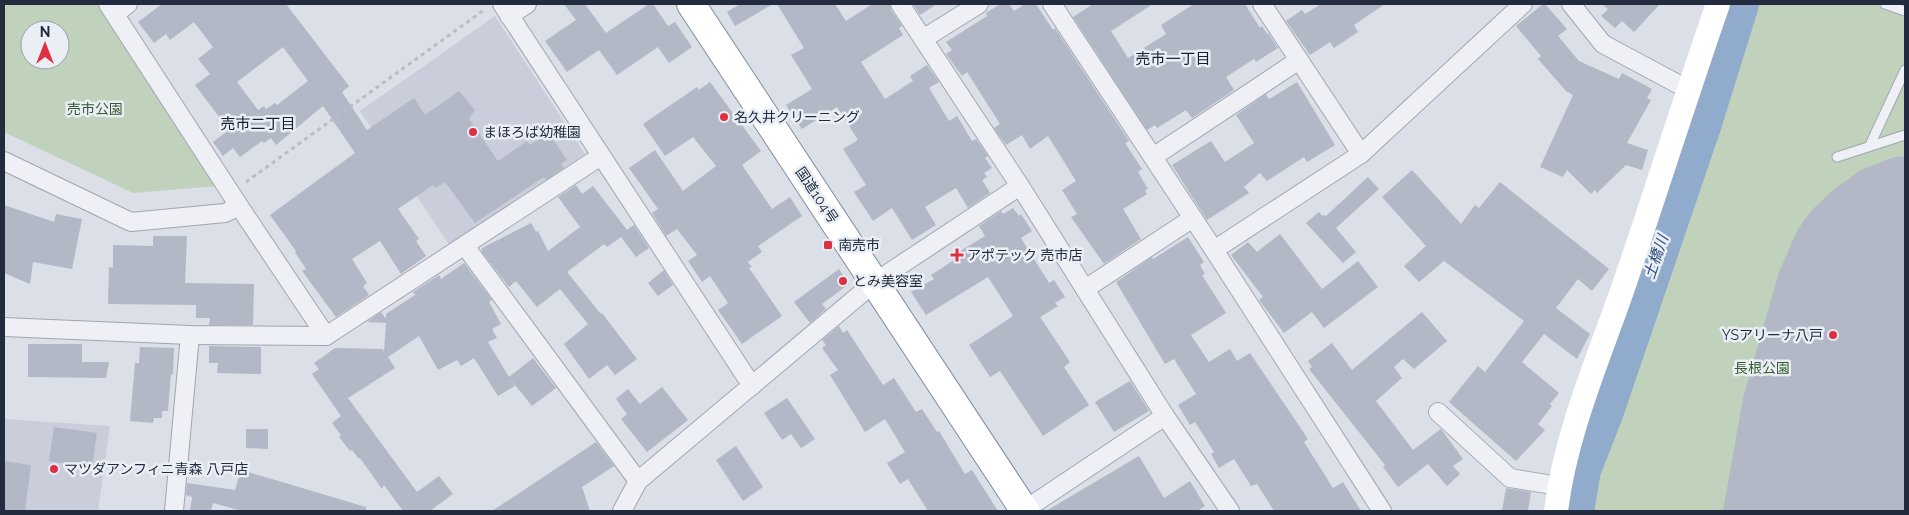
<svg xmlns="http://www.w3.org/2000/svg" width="1909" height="515" font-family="Raleway,'Noto Sans JP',sans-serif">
  <rect width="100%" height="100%" fill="#dbdfe7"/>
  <g fill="#c9ceda">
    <polygon points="495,16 585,154 450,246 360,111"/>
    <polygon points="4,419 110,426 98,511 4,511"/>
  </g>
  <g fill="#c0d2bb" fill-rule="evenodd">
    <path d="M4,4H97L217,186L133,193L4,132ZM30,30H60V60H30Z"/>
    <polygon points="1732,4 1905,4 1905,511 1569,511 1575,469 1656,235"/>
  </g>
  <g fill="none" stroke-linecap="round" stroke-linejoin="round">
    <polyline stroke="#91abcc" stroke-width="38" points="1575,511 1582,470 1605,411 1702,126 1740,4"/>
  </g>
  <g fill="#b2b8c5" fill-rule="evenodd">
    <path d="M162,4H286L349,86L342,92L367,130L414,98L425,115L459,91L475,110L469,119L498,161L527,141L530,145L549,133L567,160L561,164L564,168L546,180L544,177L475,223L445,182L435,188L433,185L398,209L419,239L416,241L426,256L401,274L380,241L352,259L367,283L363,286L369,295L336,317L302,271L306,269L295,252L296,251L270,215L355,153L323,106L276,145L271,138L264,143L262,141L240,157L233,148L223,156L213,142L229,130L195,85L210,74L198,59L213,47L194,22L170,40L166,34L154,43L138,22ZM283,47L308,81L277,105L275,103L266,109L264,106L258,110L237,82Z"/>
    <polygon points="564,4 585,4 606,33 649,4 653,4 668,26 675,22 692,47 669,63 658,47 617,75 599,50 567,72 545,41 576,20"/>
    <polygon points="740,4 773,4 735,26 727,12"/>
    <polygon points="777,4 835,4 846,21 872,4 890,4 891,10 902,26 899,28 903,35 861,62 885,99 913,81 910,76 927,65 939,82 929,88 949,121 957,116 972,141 976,139 988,156 985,158 992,168 984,173 987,177 982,180 990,193 968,208 956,188 925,207 936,225 912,240 892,208 873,221 854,192 866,185 843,149 858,140 837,107 802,129 786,105 812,89 791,55 804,48"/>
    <polygon points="913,4 937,4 920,15"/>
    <polygon points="1000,4 1009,4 1014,11 1025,4 1036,4 1053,30 1055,28 1129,141 1125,143 1142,169 1138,172 1148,189 1145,190 1147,194 1123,209 1141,239 1104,264 1071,217 1077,214 1062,190 1076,181 1048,136 1030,149 1022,135 1006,145 994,128 1000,124 967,72 962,76 946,54 952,50 946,42 987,16 986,13"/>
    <polygon points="1093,4 1153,4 1111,31 1128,58 1166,34 1161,25 1194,4 1245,4 1260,28 1262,26 1267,34 1268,33 1278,48 1256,62 1254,59 1226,77 1234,90 1192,118 1186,110 1157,128 1155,125 1147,130 1073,17"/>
    <polygon points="1321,4 1385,4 1354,25 1358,32 1334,48 1330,42 1310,55 1286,21 1302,10 1305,14"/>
    <polygon points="1543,4 1545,4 1567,29 1558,36 1579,61 1619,79 1622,73 1652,89 1647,98 1651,100 1627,143 1648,150 1642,170 1626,165 1597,193 1595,190 1591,194 1567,170 1563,177 1540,167 1573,95 1566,91 1538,59 1541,56 1516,26"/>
    <polygon points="1602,4 1660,4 1634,32 1622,21 1615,28 1601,16 1608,9"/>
    <polygon points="710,82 761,151 742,165 772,209 790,197 802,216 758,246 762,252 748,262 752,267 749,268 782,316 742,344 718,310 728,303 710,276 702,282 688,261 697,255 677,229 666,236 652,213 658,209 629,168 655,150 683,191 716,166 693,137 665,156 643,124 697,87 699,90"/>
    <polygon points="1297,82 1335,145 1307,162 1304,157 1267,181 1260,173 1244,187 1249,193 1207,220 1172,165 1211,141 1225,162 1254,143 1236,115 1266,94 1269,99"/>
    <polygon points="1905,156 1905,511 1723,511 1743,398 1779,272 1798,229 1811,211 1834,189 1861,170 1895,157"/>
    <polygon points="1412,170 1461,224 1475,205 1479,208 1500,182 1609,269 1592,291 1578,279 1556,308 1590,334 1577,359 1544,334 1522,362 1559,393 1550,404 1552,406 1538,424 1545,430 1516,461 1449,402 1478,366 1485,372 1524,321 1444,261 1419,282 1404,266 1426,246 1382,197"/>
    <polygon points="1368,177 1379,189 1336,228 1356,252 1343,263 1306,223 1319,212 1322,216 1324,215 1326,216"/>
    <polygon points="576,185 582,194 593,186 627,230 634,225 649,248 636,257 621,237 607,247 604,244 567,272 601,314 602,313 637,359 615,375 607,365 589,379 564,344 588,324 560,289 537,307 516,281 509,287 482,252 482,248 531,223 536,232 538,231 548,251 580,227 558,197"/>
    <polygon points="4,205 54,222 56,214 82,219 72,269 33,262 30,284 4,273"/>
    <polygon points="1013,208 1019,216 1021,214 1032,231 1021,238 1049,283 1054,280 1065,297 1055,303 1058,306 1040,317 1070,362 1064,367 1089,405 1043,436 1000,371 990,377 969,345 1013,316 988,277 926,315 911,292 934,279 931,275 954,260 952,256 985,236 979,226 1001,211 1003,214"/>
    <polygon points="1280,234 1322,289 1358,261 1378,287 1324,328 1312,312 1284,333 1259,300 1263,297 1231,255 1248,242 1257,252"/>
    <polygon points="153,236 187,236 185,283 254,284 253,325 209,325 210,318 196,318 196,305 108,304 109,267 113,268 113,245 153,246"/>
    <polygon points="1188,237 1204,262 1200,265 1205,274 1202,275 1226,313 1191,335 1209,362 1230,349 1237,361 1250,353 1308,439 1304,442 1333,488 1343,482 1361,511 1274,511 1257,484 1251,486 1234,459 1219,468 1211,454 1214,452 1195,422 1190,425 1178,405 1196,394 1174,359 1165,364 1116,282 1152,257 1153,259"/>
    <polygon points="464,263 492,300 489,302 501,324 492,329 497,338 488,342 509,377 533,358 556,388 532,406 510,379 515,386 498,396 474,358 461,366 457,360 438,370 419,336 388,357 395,368 348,398 417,492 439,476 453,494 430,511 403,511 384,485 382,489 360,458 359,459 352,450 350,451 339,437 341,435 332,423 341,416 312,374 319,369 314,363 335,348 383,349 384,352 386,323 367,322 381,312 386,319 386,314 415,295 413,292 439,275 441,279"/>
    <polygon points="839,269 849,284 822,304 826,309 810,323 794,302"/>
    <polygon points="664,270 673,285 658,296 648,283"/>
    <polygon points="1422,312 1447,341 1414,369 1403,359 1394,367 1402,378 1376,401 1413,450 1441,429 1463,459 1453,466 1460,474 1447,486 1428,464 1398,487 1383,467 1385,465 1309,369 1312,367 1308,361 1332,343 1352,370"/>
    <polygon points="839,326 843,333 847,330 883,385 894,378 916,412 922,409 937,432 939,431 965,474 972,470 998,511 928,511 908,479 900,484 887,463 905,452 885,419 865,432 830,375 838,370 822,348 826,345 822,340"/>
    <polygon points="28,344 82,344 82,362 109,362 106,378 28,377"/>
    <polygon points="209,346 261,347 261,374 217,373 218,363 209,363"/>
    <polygon points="140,347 174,348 173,375 171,374 168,411 162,411 162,418 154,418 153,423 130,421 135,363 139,363"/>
    <polygon points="1130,381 1149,411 1114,432 1095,402"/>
    <polygon points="662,387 688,420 647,452 621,419 627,414 616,399 628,389 640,404"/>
    <polygon points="787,398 815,439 801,448 791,434 782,440 764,413"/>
    <polygon points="54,427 97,433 92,468 49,461"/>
    <polygon points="246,429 268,429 268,449 246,448"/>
    <polygon points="596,442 614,466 582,487 590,511 492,511"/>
    <polygon points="736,446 763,487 743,501 716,460"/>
    <polygon points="1139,456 1164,498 1190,481 1205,506 1197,511 1046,511"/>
    <polygon points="4,461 31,465 25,511 4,511"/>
    <polygon points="241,470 366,507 366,511 242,511 213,503 211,511 190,511 192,497 186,495 187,483 235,490"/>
    <polygon points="1506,488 1531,492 1528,511 1502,511"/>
  </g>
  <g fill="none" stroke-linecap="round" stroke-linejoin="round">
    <g stroke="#a0a6b1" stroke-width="11">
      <g id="lane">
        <polyline points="1885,4 1905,11"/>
        <polyline points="1870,145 1905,70"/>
        <polyline points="1837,157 1905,135"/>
      </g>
    </g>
    <g stroke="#a0a6b1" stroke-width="20">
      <g id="street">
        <polyline points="108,4 239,206 326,336"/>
        <polyline points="502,4 752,386"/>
        <polyline points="900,4 1020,186 1165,416 1230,511"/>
        <polyline points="1052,4 1214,250 1382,511"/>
        <polyline points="1262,4 1361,154"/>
        <polyline points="1571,4 1603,44 1689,90"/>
        <polyline points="116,13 128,4"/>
        <polyline points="509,16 527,4"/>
        <polyline points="923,39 979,4"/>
        <polyline points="1153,157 1299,60"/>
        <polyline points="4,161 131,222 225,213 239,206"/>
        <polyline points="465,246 638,481 875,282 1020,186"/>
        <polyline points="1214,250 1361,154 1523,4"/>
        <polyline points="1085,289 1193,218"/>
        <polyline points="4,327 190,335 326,336 601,156"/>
        <polyline points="1438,412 1510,478 1559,486"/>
        <polyline points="174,511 190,335"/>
        <polyline points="622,511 638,481"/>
        <polyline points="1023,511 1165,416"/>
      </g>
    </g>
    <g stroke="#818c9f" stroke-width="30">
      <polyline id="highway" points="691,4 1025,511"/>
    </g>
    <polyline stroke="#b9bdc6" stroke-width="3" stroke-dasharray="4 4" stroke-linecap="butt" points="246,182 484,10"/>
    <use href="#lane" stroke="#eef0f5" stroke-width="9"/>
    <use href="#street" stroke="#eef0f5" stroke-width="18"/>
    <path stroke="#fff" stroke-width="24" d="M1556,511C1565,436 1597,362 1622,291C1655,195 1685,99 1718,4"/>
    <use href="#highway" stroke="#fff" stroke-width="28"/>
  </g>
  <g fill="#dd3043" stroke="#eaeef5" stroke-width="2">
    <circle cx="724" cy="117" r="5"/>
    <circle cx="473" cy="132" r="5"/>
    <rect x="823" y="240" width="10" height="10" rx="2.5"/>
    <path d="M954.5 247.5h5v5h5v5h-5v5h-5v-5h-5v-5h5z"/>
    <circle cx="843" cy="281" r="5"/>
    <circle cx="1833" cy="335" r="5"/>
    <circle cx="54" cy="469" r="5"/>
  </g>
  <g text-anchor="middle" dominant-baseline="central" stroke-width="5" stroke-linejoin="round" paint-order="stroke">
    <g font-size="14" fill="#365c2f" stroke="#eaeef5">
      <text x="95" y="109">売市公園</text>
      <text x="1762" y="368">長根公園</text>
    </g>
    <g font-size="14" fill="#232c3f" stroke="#eaeef5" text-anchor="start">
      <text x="734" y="117">名久井クリーニング</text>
      <text x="483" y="132">まほろば幼稚園</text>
      <text x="838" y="245">南売市</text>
      <text x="967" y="255">アポテック 売市店</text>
      <text x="853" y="281">とみ美容室</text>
      <text x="1823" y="335" text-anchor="end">YSアリーナ八戸</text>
      <text x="64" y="469">マツダアンフィニ青森 八戸店</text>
    </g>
    <g font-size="14" fill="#232c3f" stroke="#eaeef5">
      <text transform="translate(817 195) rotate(56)">国道104号</text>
    </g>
    <g font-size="15" fill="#161e2f" stroke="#eaeef5">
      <text x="1173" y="59">売市一丁目</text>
      <text x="258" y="124">売市二丁目</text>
    </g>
    <g font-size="15" font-style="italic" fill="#294977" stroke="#eaeef5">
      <text transform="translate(1656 257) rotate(-71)">土橋川</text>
    </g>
  </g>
  <rect width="1909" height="515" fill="none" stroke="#232c3f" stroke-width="10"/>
  <g transform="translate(45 45)"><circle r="24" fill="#eaeef5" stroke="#9aa0ac"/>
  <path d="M0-4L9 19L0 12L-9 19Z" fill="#dd3043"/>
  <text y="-8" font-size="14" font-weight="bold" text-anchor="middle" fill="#232c3f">N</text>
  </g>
</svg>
